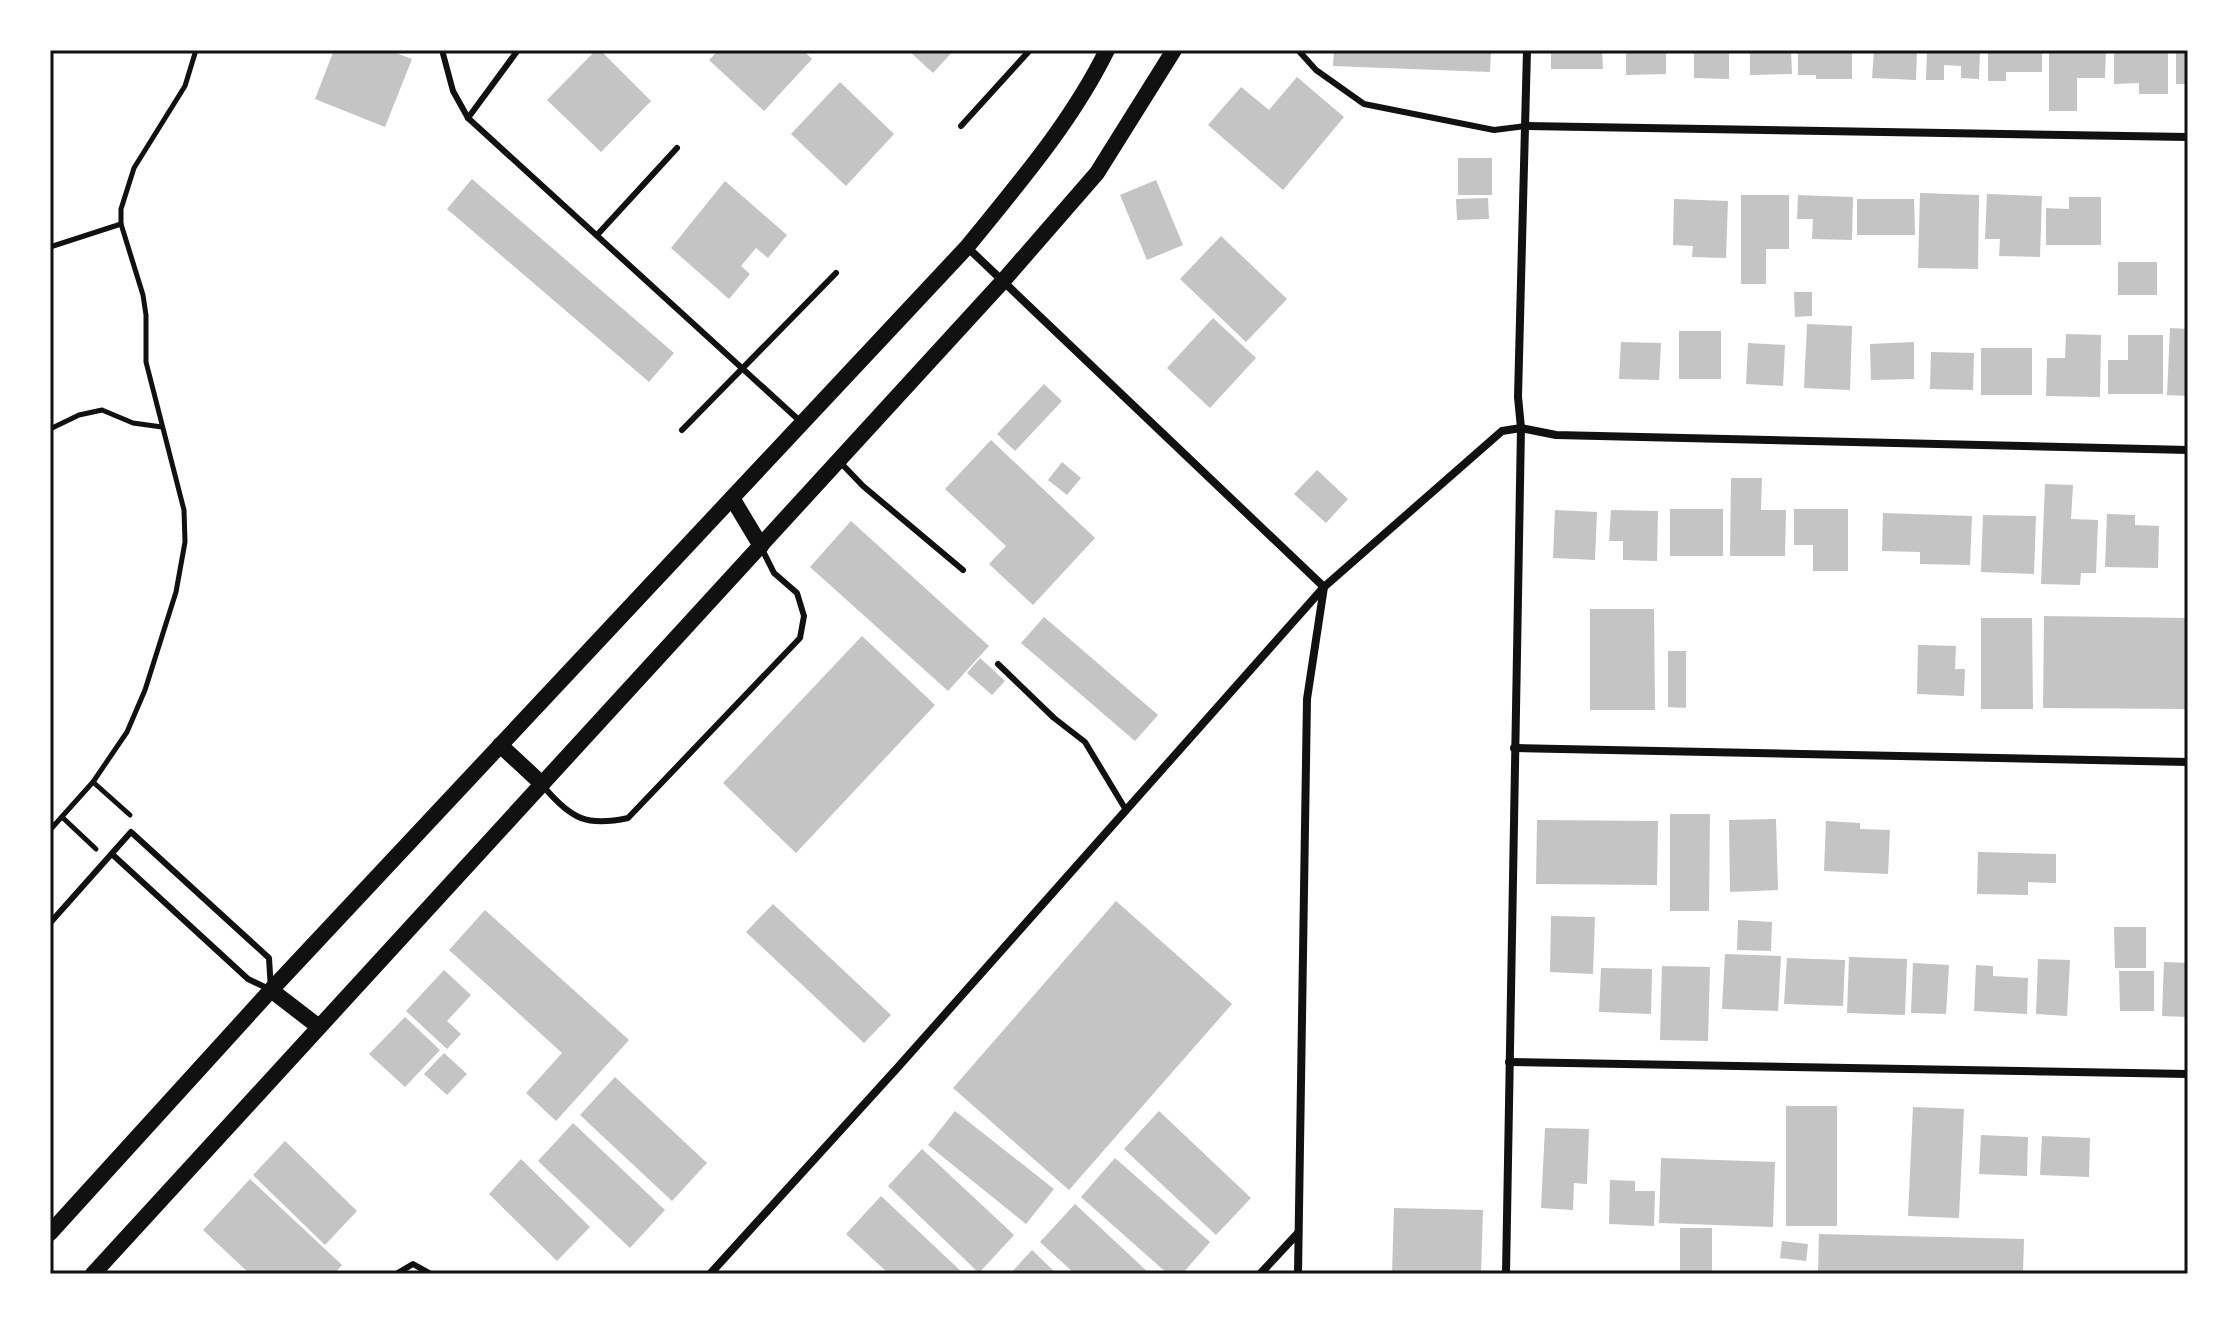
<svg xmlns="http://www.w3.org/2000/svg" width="2238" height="1324" font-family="Mulish,sans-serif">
  <rect width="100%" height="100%" fill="#fff"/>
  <g fill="#c4c4c4">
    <polygon points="334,50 388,50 412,59 385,127 315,99"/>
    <polygon points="596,50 600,50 651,101 601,152 547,100"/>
    <polygon points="719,50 803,50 812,59 764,111 709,60"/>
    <polygon points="908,50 954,50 933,73"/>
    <polygon points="1334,50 1491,50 1490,72 1333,66"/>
    <polygon points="1551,50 1602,50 1603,69 1551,69"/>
    <polygon points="1626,50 1666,50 1666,74 1626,75"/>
    <polygon points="1694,50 1729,50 1729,79 1694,78"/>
    <polygon points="1750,50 1791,50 1792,74 1750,75"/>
    <polygon points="1798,50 1852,50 1852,79 1816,79 1816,75 1798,75"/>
    <polygon points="1874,50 1917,50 1916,80 1872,78"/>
    <polygon points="1927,50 1980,50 1979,79 1961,78 1961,66 1944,65 1944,80 1926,80"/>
    <polygon points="1988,50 2042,50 2042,72 2006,72 2006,81 1988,81"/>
    <polygon points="2049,50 2106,50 2105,78 2077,78 2077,111 2049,111"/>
    <polygon points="2114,50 2168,50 2168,94 2139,94 2139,83 2114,84"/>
    <rect x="2176" y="50" width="12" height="34"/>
    <polygon points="1297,77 1344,117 1283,190 1208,125 1241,87 1269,110"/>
    <polygon points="840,82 894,134 846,186 791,134"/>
    <rect x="1458" y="158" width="34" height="37"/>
    <polygon points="472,179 674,353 649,382 447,209"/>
    <polygon points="1156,180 1183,245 1147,260 1120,195"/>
    <polygon points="725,181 787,235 768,258 756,248 741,266 750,274 729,299 671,248"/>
    <polygon points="1920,193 1979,195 1978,269 1918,268"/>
    <polygon points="1987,194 2042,196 2040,257 1999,256 2000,239 1985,239"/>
    <polygon points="1741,195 1789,195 1789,249 1766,249 1766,284 1741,284"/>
    <polygon points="1798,195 1853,197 1852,240 1812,239 1813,219 1797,219"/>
    <polygon points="2069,197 2101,197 2101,245 2046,245 2046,208 2069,209"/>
    <polygon points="1488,198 1489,219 1457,220 1456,199"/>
    <polygon points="1674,199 1728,201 1726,258 1692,257 1693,246 1673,245"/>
    <polygon points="1857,199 1914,199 1915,235 1857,235"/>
    <polygon points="1221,236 1287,299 1246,342 1180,279"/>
    <rect x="2118" y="262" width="39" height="33"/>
    <polygon points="1794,292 1812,292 1812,316 1795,317"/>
    <polygon points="1213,318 1256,358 1210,408 1167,368"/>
    <polygon points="1807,324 1852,326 1850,390 1804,388"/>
    <polygon points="2170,328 2188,329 2188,396 2167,395"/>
    <rect x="1679" y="331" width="42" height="48"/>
    <polygon points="2066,334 2101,335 2100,397 2046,396 2047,358 2065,358"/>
    <polygon points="2128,335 2163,335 2163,394 2108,394 2108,360 2128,360"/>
    <polygon points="1621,342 1661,343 1659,380 1619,379"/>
    <polygon points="1914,342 1914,379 1871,380 1870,344"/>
    <polygon points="1748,343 1785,345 1783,386 1746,384"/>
    <rect x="1981" y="348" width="51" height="47"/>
    <polygon points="1931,352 1974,353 1973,390 1930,389"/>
    <polygon points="1044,384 1062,401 1015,451 997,434"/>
    <polygon points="991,440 1095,538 1033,605 989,564 1006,546 945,489"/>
    <polygon points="1062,462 1081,478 1067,495 1048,480"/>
    <polygon points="1317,470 1348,499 1326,523 1294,494"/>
    <polygon points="1731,478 1762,478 1761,510 1786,510 1785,556 1730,556"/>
    <polygon points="2045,484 2073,485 2071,519 2098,520 2096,573 2081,573 2080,585 2041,584"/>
    <rect x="1670" y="509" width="53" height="47"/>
    <polygon points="1794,509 1848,509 1848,571 1813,571 1813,545 1794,545"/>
    <polygon points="1555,510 1597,512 1595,560 1553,558"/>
    <polygon points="1611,510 1658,511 1657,561 1623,560 1623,541 1609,541"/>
    <polygon points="1883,513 1972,516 1970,565 1920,564 1920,552 1882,551"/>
    <polygon points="2107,514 2135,515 2135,525 2159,526 2158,568 2105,567"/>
    <polygon points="1983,515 2036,516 2034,574 1981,572"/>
    <polygon points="851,521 989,646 948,691 810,567"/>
    <polygon points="1590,609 1654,609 1655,710 1590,710"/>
    <polygon points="2044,616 2188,618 2188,709 2043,708"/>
    <polygon points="1044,617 1158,715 1135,741 1021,643"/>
    <polygon points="1981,618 2032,618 2033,709 1981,709"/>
    <polygon points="862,636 935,705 796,853 723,783"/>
    <polygon points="1918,645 1956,646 1955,669 1965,669 1964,696 1917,694"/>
    <polygon points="1668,651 1686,651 1686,708 1668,707"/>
    <polygon points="980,658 1005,681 992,695 967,673"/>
    <polygon points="1670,814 1710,814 1709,911 1670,911"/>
    <polygon points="1776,819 1778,890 1730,892 1729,820"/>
    <polygon points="1537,820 1658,821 1657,885 1536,884"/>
    <polygon points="1826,821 1860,823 1860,829 1890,830 1888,874 1824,871"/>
    <polygon points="1978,852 2056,854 2056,883 2028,882 2028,895 1977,894"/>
    <polygon points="1116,901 1232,1004 1069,1190 953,1088"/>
    <polygon points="773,904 891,1015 864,1043 746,932"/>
    <polygon points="485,910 629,1040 556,1121 526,1093 562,1053 449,950"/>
    <polygon points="1551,916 1595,917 1593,974 1550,972"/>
    <polygon points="1738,920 1772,922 1771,951 1737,950"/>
    <polygon points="2114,927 2146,927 2146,968 2115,968"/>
    <polygon points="1725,954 1781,956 1778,1011 1722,1009"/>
    <polygon points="1849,957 1907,959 1905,1015 1847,1013"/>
    <polygon points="1787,958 1845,960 1843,1006 1784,1004"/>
    <polygon points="2038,959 2070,960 2067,1016 2036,1014"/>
    <polygon points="2164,962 2188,963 2188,1017 2162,1016"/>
    <polygon points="1913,963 1949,965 1946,1014 1911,1013"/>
    <polygon points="1976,965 1993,966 1993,976 2028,978 2027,1014 1974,1011"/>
    <polygon points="1662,966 1710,967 1708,1041 1660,1040"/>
    <polygon points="1601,968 1652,969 1651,1014 1599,1012"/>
    <polygon points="444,970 471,995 447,1021 461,1034 447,1049 406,1011"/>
    <polygon points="2119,971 2154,971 2154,1011 2120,1011"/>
    <polygon points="405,1017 440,1050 405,1087 369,1054"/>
    <polygon points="444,1053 467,1074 447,1095 424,1074"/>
    <polygon points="615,1077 707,1163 672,1201 580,1115"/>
    <rect x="1786" y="1106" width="51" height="120"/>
    <polygon points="1913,1107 1964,1109 1959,1218 1908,1216"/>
    <polygon points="955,1111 1054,1189 1026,1224 928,1145"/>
    <polygon points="1159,1111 1251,1198 1216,1235 1124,1149"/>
    <polygon points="573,1123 665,1210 630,1248 538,1161"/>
    <polygon points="1545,1128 1589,1129 1587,1184 1574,1183 1573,1210 1541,1208"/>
    <polygon points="1981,1135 2028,1137 2027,1176 1979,1174"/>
    <polygon points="2042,1136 2090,1138 2089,1177 2040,1175"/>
    <polygon points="285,1141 357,1211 325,1245 253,1175"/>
    <polygon points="922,1149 1014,1235 979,1273 888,1186"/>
    <polygon points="1115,1158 1210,1242 1182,1274 1168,1274 1081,1197"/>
    <polygon points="1661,1158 1775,1162 1773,1227 1659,1223"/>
    <polygon points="521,1159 590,1227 557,1261 489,1194"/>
    <polygon points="250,1179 342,1265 334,1274 250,1274 203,1230"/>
    <polygon points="1610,1180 1635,1181 1635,1191 1655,1191 1654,1226 1609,1224"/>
    <polygon points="881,1196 964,1274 889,1274 846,1234"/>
    <polygon points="1075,1204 1150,1274 1075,1274 1040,1242"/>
    <polygon points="1394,1208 1483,1210 1481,1274 1392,1274"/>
    <rect x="1680" y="1228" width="32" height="46"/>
    <polygon points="1819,1234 2024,1239 2023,1274 1818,1274"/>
    <polygon points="1782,1241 1808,1244 1806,1261 1780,1258"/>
    <polygon points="1032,1250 1057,1274 1010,1274"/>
  </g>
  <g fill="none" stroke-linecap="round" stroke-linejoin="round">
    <g stroke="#111" stroke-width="5">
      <polyline points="50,247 121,224"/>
      <polyline points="50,429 79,415 102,410 133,423 162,427"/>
      <polyline points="93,782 130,815"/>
      <polyline points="62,817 96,849"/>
      <polyline points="50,830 93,782 127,732 145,690 176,592 185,542 184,510 146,362 146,315 143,295 121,224 121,209 134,168 185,86 196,50"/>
    </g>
    <g stroke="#111" stroke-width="6">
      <polyline points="442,50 453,91 468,118 801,422"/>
      <polyline points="1298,50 1316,70 1364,104 1494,130 1526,126"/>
      <polyline points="468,118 518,50"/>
      <polyline points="961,126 1030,50"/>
      <polyline points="598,234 677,148"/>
      <polyline points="682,430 836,273"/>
      <polyline points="839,461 863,486 963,570"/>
      <polyline points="998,664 1054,718 1085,742 1126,810"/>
      <path d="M544,787C571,819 587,827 628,818L800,638L804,616L797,593L774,573L761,547"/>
      <polyline points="50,923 131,832 269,958 271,990 248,979 113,855"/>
      <polyline points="396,1274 413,1264 431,1274"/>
    </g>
    <g stroke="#111" stroke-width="8">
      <polyline points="1526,126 2188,137"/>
      <polyline points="967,247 1324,587 1307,699 1298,1274"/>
      <polyline points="1514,748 2188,762"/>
      <polyline points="1509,1062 2188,1074"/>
      <polyline points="710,1274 899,1066 1324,587 1502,431 1521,428 1556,435 2188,450"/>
      <polyline points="1260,1274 1298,1233"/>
      <polyline points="1506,1274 1521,428 1518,397 1527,50"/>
    </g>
    <g stroke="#111" stroke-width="16">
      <polyline points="732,498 761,546"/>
      <polyline points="500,745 542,784"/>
      <polyline points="271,990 319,1027"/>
      <path d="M50,1233L271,990L967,247C1018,184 1071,123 1107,50"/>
      <polyline points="93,1274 1003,281 1097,173 1174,50"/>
    </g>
  </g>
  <rect width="2238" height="1324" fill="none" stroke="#ffffff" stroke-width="104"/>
  <rect x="52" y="52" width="2134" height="1220" fill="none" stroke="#111" stroke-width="3"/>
</svg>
